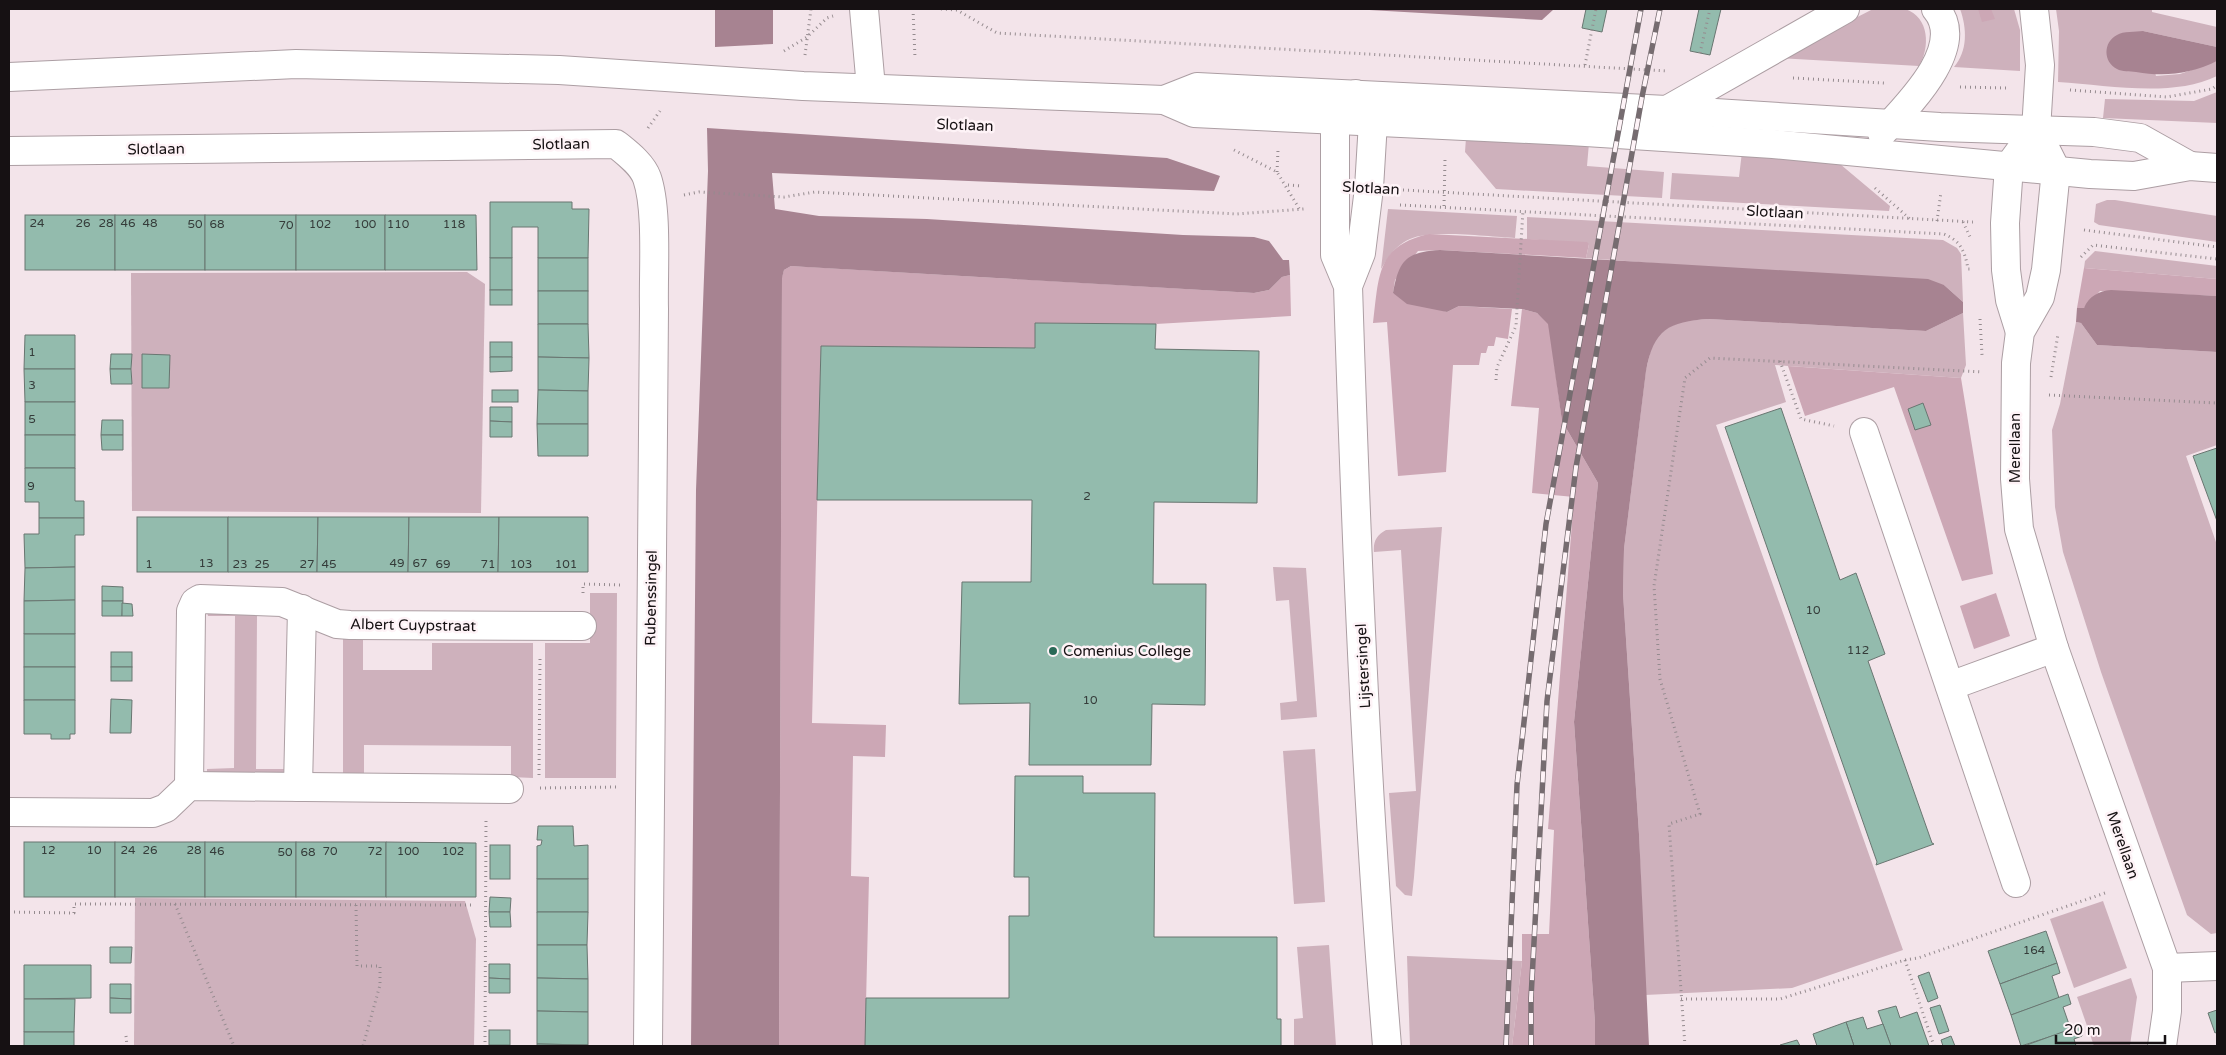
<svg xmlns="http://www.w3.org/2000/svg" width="2226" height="1055" font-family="'Varela Round',sans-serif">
  <rect width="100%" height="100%" fill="#f3e4ea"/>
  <g fill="#ceb1bc">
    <path d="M1873,9C1883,9 1896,6 1905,9C1930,17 1930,48 1919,66L1778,58Z"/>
    <path d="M1960,9H2014L2020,30V71L1954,67C1968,51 1967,28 1960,9Z"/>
    <path d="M2056,9H2152V12L2217,27V47L2143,31L2156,76L2180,74L2217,61V76C2172,98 2108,85 2058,82L2059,31Z"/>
    <polygon points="2217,92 2217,123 2103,118 2105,99 2194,101"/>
    <polygon points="1466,138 1589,143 1587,166 1664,172 1662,198 1496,189 1465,152"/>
    <polygon points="1742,152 1825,158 1840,164 1890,206 1889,211 1670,199 1672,173 1739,177"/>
    <polygon points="2107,200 2115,200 2217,216 2217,242 2099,225 2094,222 2096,204"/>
    <path d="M1388,209L1517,216L1515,238C1490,237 1432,229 1410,239C1396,245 1389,256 1381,269Z"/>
    <polygon points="1527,217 1943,240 1957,248 1961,254 1963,302 1944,285 1586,258 1589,244 1527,239"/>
    <polygon points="2095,251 2217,266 2217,279 2084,268 2085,261"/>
    <polygon points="467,272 485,284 481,513 132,511 131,273"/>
    <polygon points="1963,313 1966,365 1961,378 1775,365 1786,402 1716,425 1903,950 1792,988 1645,995 1639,834 1623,594 1624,549 1646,370 1651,349 1657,337 1669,327 1683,321 1709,319 1926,331"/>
    <polygon points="2076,322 2081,323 2097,345 2217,352 2217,445 2186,456 2217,545 2217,933 2211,934 2187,915 2101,672 2063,552 2055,507 2052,430 2060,404"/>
    <path d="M1442,527L1414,877L1412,896L1405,895L1396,886L1389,793L1416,791L1401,550L1374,552C1373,541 1377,535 1386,530Z"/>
    <polygon points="1273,567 1306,568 1317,717 1281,720 1280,703 1297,701 1289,600 1276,601"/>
    <polygon points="590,593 617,593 616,778 545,778 545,643 590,643"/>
    <polygon points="207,611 285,612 285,616 257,616 256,769 284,769 283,775 207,774 207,769 234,768 235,616 208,616"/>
    <polygon points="343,635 363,635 363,670 432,670 432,643 533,643 533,778 511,777 511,746 364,745 364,779 316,779 316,773 343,773"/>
    <polygon points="1315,749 1325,902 1294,904 1283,751"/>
    <polygon points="135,898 465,901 476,939 474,1046 134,1046"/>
    <polygon points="2103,901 2127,968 2074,988 2050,919"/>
    <polygon points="1329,945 1336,1046 1294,1046 1294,1019 1303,1018 1297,947"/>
    <polygon points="1407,956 1522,961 1512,1046 1410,1046"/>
    <polygon points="2131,978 2137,997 2130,1045 2094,1046 2077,997"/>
  </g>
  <g fill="#cca7b5">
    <polygon points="1978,9 1991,9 1995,19 1982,22"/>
    <path d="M1429,234L1587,242L1589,244L1586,258L1440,250L1418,251L1395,280L1393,293L1447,312L1459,306L1512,309L1508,339L1496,337L1494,346H1488L1486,353H1481L1479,365H1453L1446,472L1398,476L1387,322L1373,323C1379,276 1376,246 1429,234Z"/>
    <polygon points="791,266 1254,293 1269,290 1282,277 1290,275 1291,316 1156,324 1036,323 1035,348 821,346 812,723 886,725 885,757 853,756 851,876 869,877 865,1046 779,1046 782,277 784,270"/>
    <polygon points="2084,268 2217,279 2217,296 2100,291 2084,308 2077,308"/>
    <polygon points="1522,309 1537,313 1549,324 1562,421 1598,483 1574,722 1595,1023 1595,1046 1512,1046 1522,961 1522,934 1549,934 1554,830 1548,829 1574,497 1532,493 1539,408 1511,406"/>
    <polygon points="1788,366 1961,378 1993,574 1962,581 1894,387 1805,416"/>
    <polygon points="1996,593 2010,636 1974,649 1960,606"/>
  </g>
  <g fill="#a78391">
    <polygon points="715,9 773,9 773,44 715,47"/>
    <polygon points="1352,9 1554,9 1542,20"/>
    <path d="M2143,31L2217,47V61C2190,74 2165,77 2136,72C2130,71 2122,72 2117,69C2103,62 2103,42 2117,35C2123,31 2136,32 2143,31Z"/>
    <polygon points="707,128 1167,158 1220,176 1214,191 772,173 775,209 819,216 927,219 1183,235 1254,237 1269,241 1283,260 1289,260 1290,275 1282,277 1269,290 1254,293 806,267 791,266 784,270 782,278 779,1046 691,1046 696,490 708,171"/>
    <path d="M1440,250L1928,279L1944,285L1963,302V313L1926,331L1709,319C1668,322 1654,329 1646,371L1624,549L1623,594L1639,834L1649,1046H1595V1023L1574,722L1598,483L1562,421L1548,324L1537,313L1522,309L1459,306L1447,312L1407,304L1393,293C1399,260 1406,252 1440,250Z"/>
    <path d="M2111,290L2217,296V352L2097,345L2081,323L2076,322L2077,308H2084C2089,296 2099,291 2111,290Z"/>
  </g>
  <g fill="#93bbad" stroke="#697671">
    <polygon points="1586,9 1607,9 1602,32 1582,28"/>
    <polygon points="1699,9 1721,9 1710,55 1690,51"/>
    <polygon points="490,202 572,202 572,209 589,209 588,258 538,258 538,227 512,227 512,258 490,258"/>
    <rect x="25" y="215" width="90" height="55"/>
    <rect x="115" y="215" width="90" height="55"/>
    <rect x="205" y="215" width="91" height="55"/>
    <rect x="296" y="215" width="89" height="55"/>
    <polygon points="385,215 476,215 477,270 385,270"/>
    <rect x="490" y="258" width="22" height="32"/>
    <rect x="538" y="258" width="50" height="33"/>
    <rect x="490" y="290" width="22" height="15"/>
    <rect x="538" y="291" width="50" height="33"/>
    <polygon points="1035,323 1156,324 1155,349 1259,351 1257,503 1154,502 1153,584 1206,584 1205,705 1152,704 1151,765 1029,765 1030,703 959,704 962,582 1031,582 1032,500 817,500 821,346 1035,348"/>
    <polygon points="538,324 588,324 589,358 538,357"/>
    <polygon points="25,335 75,335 75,369 24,369"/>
    <rect x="490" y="342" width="22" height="15"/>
    <polygon points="111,354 132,354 131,369 110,369"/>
    <polygon points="142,354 170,355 169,388 142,388"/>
    <polygon points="490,357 512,357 512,371 490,372"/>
    <polygon points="538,357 589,358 588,391 538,390"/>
    <polygon points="24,369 75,369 75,402 25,402"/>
    <polygon points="110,369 131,369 132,384 111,384"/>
    <rect x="492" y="390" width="26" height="12"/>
    <polygon points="538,390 588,391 588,424 537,424"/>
    <rect x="25" y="402" width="50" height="33"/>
    <polygon points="1923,403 1931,425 1915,430 1908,409"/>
    <polygon points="490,407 512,407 512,422 490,421"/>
    <polygon points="1781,408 1840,580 1856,573 1885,654 1868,661 1932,843 1934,844 1876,865 1877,862 1725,427"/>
    <polygon points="102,420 123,420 123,435 101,435"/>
    <polygon points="490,421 512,422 512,437 490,437"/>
    <polygon points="537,424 588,424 588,456 538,456"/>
    <rect x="25" y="435" width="50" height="33"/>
    <polygon points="101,435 123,435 123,450 102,450"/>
    <polygon points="2217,448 2217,521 2193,456"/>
    <polygon points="25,468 75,468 75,501 84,501 84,518 39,518 39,502 25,502"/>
    <rect x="137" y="517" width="91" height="55"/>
    <polygon points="228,517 318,517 317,572 228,572"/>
    <polygon points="318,517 409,517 408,572 317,572"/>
    <polygon points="409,517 499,517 498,572 408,572"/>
    <polygon points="499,517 588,517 588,572 498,572"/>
    <polygon points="39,518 84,518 84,535 75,535 75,567 25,568 24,534 39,534"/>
    <polygon points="75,567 75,600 24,601 25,568"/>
    <polygon points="102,586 123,587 123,601 102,601"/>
    <polygon points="75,600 75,634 24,634 24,601"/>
    <polygon points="102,601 123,601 122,616 102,616"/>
    <polygon points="122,603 132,604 133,616 122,616"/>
    <rect x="24" y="634" width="51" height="33"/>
    <rect x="111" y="652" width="21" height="15"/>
    <rect x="24" y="667" width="51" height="33"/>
    <rect x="111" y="667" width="21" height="14"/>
    <polygon points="111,699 132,700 131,733 110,733"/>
    <polygon points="24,700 75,700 75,734 70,734 70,739 51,739 51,734 24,734"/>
    <polygon points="1015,776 1083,776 1083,793 1155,793 1154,937 1277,937 1277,1019 1281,1019 1281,1046 865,1046 866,998 1009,998 1009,916 1029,916 1029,877 1014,877"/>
    <polygon points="538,826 573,826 574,846 588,845 588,879 537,879 537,846 541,845 542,840 537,840"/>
    <rect x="24" y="842" width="91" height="55"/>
    <rect x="115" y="842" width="90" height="55"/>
    <rect x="205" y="842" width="91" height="55"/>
    <rect x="296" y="842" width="90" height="55"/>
    <polygon points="386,842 476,843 476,897 386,897"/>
    <rect x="490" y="845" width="20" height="34"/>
    <rect x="537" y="879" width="51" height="33"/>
    <polygon points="490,897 511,898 510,912 489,912"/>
    <polygon points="489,912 510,912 511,927 490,927"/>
    <polygon points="537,912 588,912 587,945 537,945"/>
    <polygon points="2046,931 2057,963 2000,984 1988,951"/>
    <polygon points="537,945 587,945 588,979 537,978"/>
    <polygon points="110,947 132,947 131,963 110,963"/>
    <polygon points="2057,963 2060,973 2052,976 2059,998 2011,1015 2000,984"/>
    <polygon points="489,964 510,964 510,979 489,978"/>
    <polygon points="24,965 91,965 91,998 24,999"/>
    <polygon points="1929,972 1938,998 1928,1002 1918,976"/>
    <polygon points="489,978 510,979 510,993 489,993"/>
    <polygon points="537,978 588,979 588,1012 537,1011"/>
    <polygon points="110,984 131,984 131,999 110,998"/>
    <polygon points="2068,994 2071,1004 2063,1007 2071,1030 2021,1046 2011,1015"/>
    <polygon points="110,998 131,999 131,1013 110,1013"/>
    <polygon points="24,999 75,999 74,1032 24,1032"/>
    <polygon points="1940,1005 1949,1031 1939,1034 1930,1008"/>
    <polygon points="1896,1006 1900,1018 1917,1012 1929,1046 1891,1046 1878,1011"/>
    <polygon points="2217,1010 2217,1032 2215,1033 2208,1013"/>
    <polygon points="537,1011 588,1012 588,1045 537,1044"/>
    <polygon points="1863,1017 1867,1029 1883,1024 1891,1046 1854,1046 1846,1022"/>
    <polygon points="1846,1022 1854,1046 1817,1046 1813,1034"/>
    <polygon points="2079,1026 2082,1036 2074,1039 2076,1046 2024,1046"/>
    <rect x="489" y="1030" width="21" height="15"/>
    <rect x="24" y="1032" width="50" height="14"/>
    <polygon points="1951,1036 1955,1046 1943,1046 1941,1040"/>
    <polygon points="1797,1040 1800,1046 1781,1046 1780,1045"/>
    <polygon points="537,1044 588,1045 588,1046 537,1046"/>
  </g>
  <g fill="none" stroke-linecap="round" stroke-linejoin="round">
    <g stroke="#ac9ea3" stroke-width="30">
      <g id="minor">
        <polyline points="864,9 871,88"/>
        <polyline points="2034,9 2040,65 2036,130 2056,170 2046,270 2040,297 2020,332 2016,363 2015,479 2019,529 2054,648 2167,968 2167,1011 2162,1046"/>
        <polyline points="9,77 296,64 559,70 803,86 1164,100 1194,113 1570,131 1773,144 2090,174 2134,176 2190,166 2217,168"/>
        <polyline points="1164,100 1197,87 1667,110 1940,127 2094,132 2140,138 2190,166"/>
        <polyline points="1667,110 1845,9"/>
        <path d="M1882,133C1907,106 1968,47 1936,9"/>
        <path d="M9,151L616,144C627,153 642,164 647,178C658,210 653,273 654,309L648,1046"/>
        <polyline points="2020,151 2009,166 2005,223 2006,270 2010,300 2020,332"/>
        <path d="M1348,286L1361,253L1369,188L1373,122L1356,94L1335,120V255L1348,286C1356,539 1366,793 1387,1046"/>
        <polyline points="1864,432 2016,883"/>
        <polyline points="1950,686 2054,648"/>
        <polyline points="189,786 191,611 195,602 200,599 282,602 337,624 350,625 582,626"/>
        <polyline points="298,787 302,609"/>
        <polyline points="9,812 153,813 166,808 189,786 509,789"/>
        <polyline points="2167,968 2217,966"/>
      </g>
    </g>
    <g stroke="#958b8f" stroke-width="3" stroke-dasharray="1 4" stroke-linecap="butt">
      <polyline points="913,9 915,58"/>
      <polyline points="941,9 957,10 997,33 1667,71"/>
      <polyline points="784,51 807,37 827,18 833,16"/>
      <polyline points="1700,53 1710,9"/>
      <polyline points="805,55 811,9"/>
      <polyline points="1585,65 1596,9"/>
      <polyline points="1793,78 1884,83"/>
      <polyline points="1960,87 2006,88"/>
      <polyline points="2070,90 2167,97 2212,89 2217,85"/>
      <polyline points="648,128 660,111"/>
      <polyline points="1234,150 1277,172 1300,210"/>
      <polyline points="1277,172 1278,150"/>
      <polyline points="1288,185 1302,186"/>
      <polyline points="1875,188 1910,219"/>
      <polyline points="1403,190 1973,222"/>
      <polyline points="684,195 699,192 784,197 815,192 1236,214 1304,209"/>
      <path d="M1400,205L1944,234C1961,241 1965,252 1968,269H1973"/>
      <polyline points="1444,206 1445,159"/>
      <polyline points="1937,221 1941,192"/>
      <polyline points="1963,222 1971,239"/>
      <polyline points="2084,230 2217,247"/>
      <polyline points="2081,257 2093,245 2217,259"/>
      <polyline points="1980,319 1982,355"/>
      <polyline points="1780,361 1801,419 1834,426"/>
      <polyline points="2051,377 2058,334"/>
      <polyline points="1496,380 1497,367 1516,326 1523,210"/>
      <polyline points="2049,395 2217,403"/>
      <polyline points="583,593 583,584 620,585"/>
      <polyline points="539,775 540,659"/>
      <polyline points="540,788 619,787"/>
      <polyline points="175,904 234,1046"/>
      <polyline points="356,905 357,966 380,966 380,985 363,1046"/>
      <polyline points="9,912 74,913 74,904 472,905"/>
      <polyline points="1905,960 1934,1046"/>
      <polyline points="1681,999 1780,999 1905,960 1918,958 2105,893"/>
      <polyline points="126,1036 127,1046"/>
      <polyline points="485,1042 486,820"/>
      <polyline points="1685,1046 1669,824 1700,814 1660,679 1654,586 1685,378 1710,358 1982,372"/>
    </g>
    <use href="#minor" stroke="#fff" stroke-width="28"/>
    <g stroke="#766c70" stroke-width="5.5">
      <g id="rail">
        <polyline points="1506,1046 1517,785 1546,524 1641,9"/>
        <polyline points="1531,1046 1531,998 1547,701 1576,467 1642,97 1660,9"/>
      </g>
    </g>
    <use href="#rail" stroke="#fef3f7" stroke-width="4" stroke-dasharray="11" stroke-linecap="butt"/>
  </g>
  <circle fill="#2a6957" stroke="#fef3f7" stroke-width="2" cx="1053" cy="651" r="5"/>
  <g text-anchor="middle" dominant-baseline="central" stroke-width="5" stroke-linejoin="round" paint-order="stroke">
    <g font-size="12" fill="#353c3a">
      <text x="37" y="223">24</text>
      <text x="83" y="223">26</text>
      <text x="106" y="223">28</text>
      <text x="128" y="223">46</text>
      <text x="150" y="223">48</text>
      <text x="195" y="224">50</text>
      <text x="217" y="224">68</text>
      <text x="320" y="224">102</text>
      <text x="365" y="224">100</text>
      <text x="398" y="224">110</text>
      <text x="454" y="224">118</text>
      <text x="286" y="225">70</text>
      <text x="32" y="352">1</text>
      <text x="32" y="385">3</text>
      <text x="32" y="419">5</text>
      <text x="31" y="486">9</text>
      <text x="1087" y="496">2</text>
      <text x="206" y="563">13</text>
      <text x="397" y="563">49</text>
      <text x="420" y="563">67</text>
      <text x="149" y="564">1</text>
      <text x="240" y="564">23</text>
      <text x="262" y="564">25</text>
      <text x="307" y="564">27</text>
      <text x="329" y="564">45</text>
      <text x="443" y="564">69</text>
      <text x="488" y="564">71</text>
      <text x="521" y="564">103</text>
      <text x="566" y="564">101</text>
      <text x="1813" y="610">10</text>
      <text x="1858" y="650">112</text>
      <text x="1090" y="700">10</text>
      <text x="48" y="850">12</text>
      <text x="94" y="850">10</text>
      <text x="128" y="850">24</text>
      <text x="150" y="850">26</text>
      <text x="194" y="850">28</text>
      <text x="217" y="851">46</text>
      <text x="330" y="851">70</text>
      <text x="375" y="851">72</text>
      <text x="408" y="851">100</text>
      <text x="453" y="851">102</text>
      <text x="285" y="852">50</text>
      <text x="308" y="852">68</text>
      <text x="2034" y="950">164</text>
    </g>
    <g font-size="15" fill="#161113" stroke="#fef3f7">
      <text transform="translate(965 125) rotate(2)">Slotlaan</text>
      <text transform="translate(561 144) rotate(-1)">Slotlaan</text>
      <text transform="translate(156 149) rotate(-1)">Slotlaan</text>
      <text transform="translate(1371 188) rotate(3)">Slotlaan</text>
      <text transform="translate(1775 212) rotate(3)">Slotlaan</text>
      <text transform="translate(2015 448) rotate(-90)">Merellaan</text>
      <text transform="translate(651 598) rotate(-89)">Rubenssingel</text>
      <text transform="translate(413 625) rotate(1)">Albert Cuypstraat</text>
      <text transform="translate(1363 666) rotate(-93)">Lijstersingel</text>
      <text transform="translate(2123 845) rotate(71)">Merellaan</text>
    </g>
    <g font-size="15" fill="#161113" stroke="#fef3f7" text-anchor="start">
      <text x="1063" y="651">Comenius College</text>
    </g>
  </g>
  <rect width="2226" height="1055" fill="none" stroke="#161113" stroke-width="20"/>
  <path d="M2056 1035v8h109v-8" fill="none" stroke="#161113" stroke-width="2.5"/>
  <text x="2064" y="1035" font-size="15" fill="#161113" stroke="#fef3f7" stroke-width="4" paint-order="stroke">20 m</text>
</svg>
